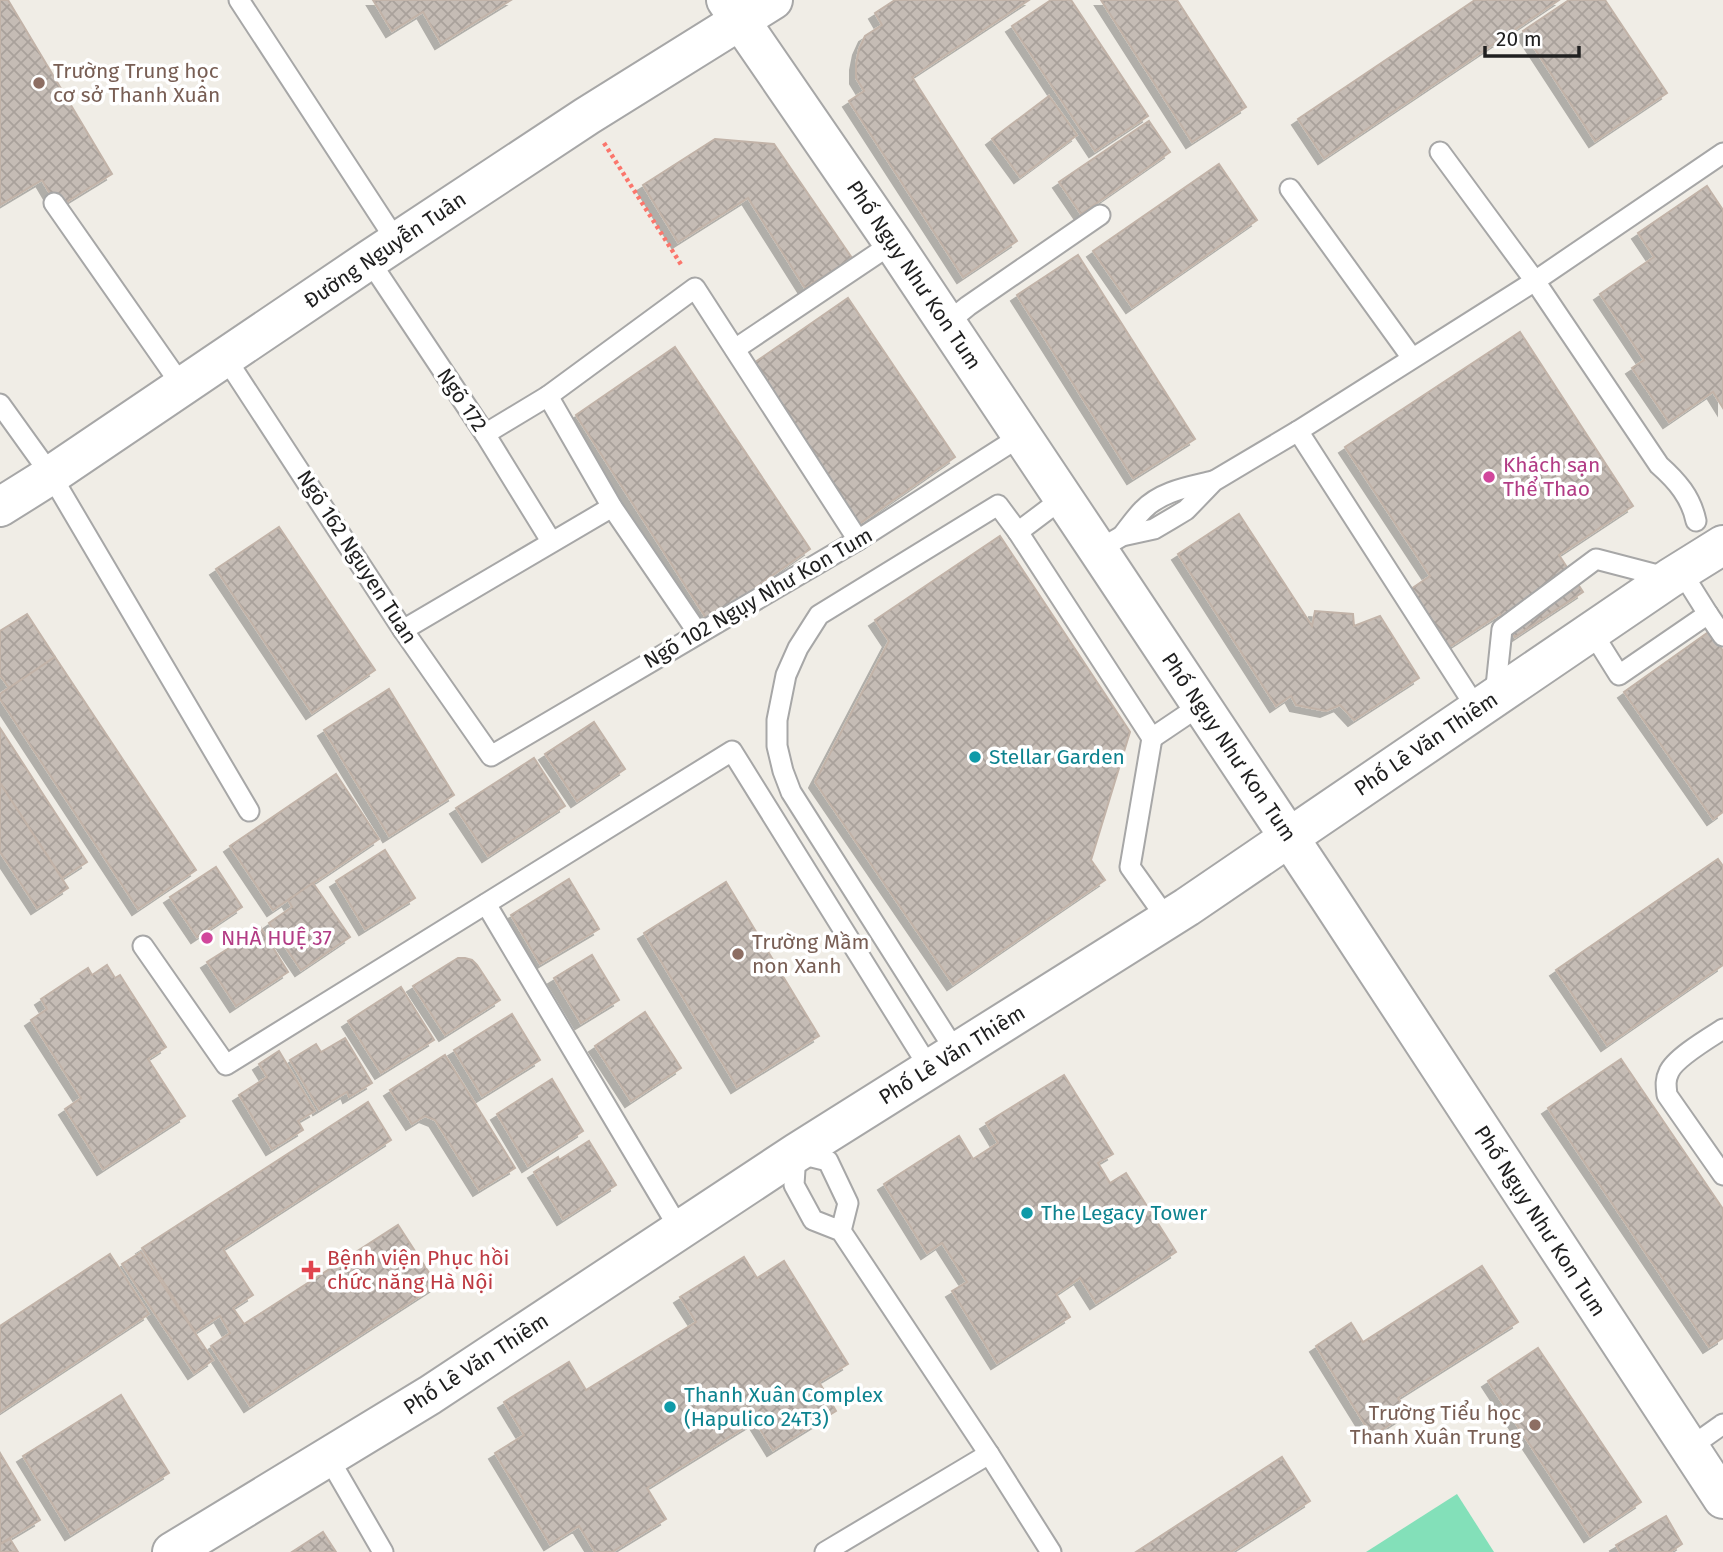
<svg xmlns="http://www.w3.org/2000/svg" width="1723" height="1552" font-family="'Fira Sans',sans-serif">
  <defs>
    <pattern id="building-cross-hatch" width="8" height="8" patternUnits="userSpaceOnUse" patternTransform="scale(1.75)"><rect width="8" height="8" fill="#c5bcb5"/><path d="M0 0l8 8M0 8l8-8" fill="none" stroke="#a9a19b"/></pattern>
    <filter id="shadow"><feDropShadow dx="-6" dy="6" stdDeviation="0" flood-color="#0004"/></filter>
  </defs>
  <rect width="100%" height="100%" fill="#f0ede6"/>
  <polygon fill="#83e0b9" points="1457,1494 1494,1552 1366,1552"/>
  <g fill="url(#building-cross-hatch)" stroke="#c2b3a8" stroke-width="2" filter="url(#shadow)">
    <polygon points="0,0 8,0 112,174 58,207 42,180 0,205"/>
    <polygon points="373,0 511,0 441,43 423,12 392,31"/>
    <polygon points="895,0 1029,0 912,77 1017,241 963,277 849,101 864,91 856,78 856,64 859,49 865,36 882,25 875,13"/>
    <polygon points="1051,0 1071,0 1148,116 1095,151 1012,26"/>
    <polygon points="1101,0 1177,0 1246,107 1192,142"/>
    <polygon points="1475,0 1559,0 1324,158 1298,119"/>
    <polygon points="1569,0 1605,0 1667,93 1595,141 1523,31"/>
    <polygon points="1049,96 1077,135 1020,177 992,139"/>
    <polygon points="1149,121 1170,152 1081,214 1059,182"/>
    <polygon points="715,139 774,144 852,258 805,288 748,198 678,242 643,185"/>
    <polygon points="1219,164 1257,220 1132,307 1093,251"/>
    <polygon points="1707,186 1723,210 1723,408 1713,392 1669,422 1632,368 1644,360 1600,294 1654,257 1638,233"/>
    <polygon points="1078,255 1195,439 1133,478 1017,295"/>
    <polygon points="848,298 955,457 859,524 751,365"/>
    <polygon points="1520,332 1633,506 1559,555 1583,592 1515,637 1500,614 1449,647 1411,589 1430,576 1345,447"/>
    <polygon points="675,347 810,549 708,621 576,415"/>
    <polygon points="1239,514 1312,626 1315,611 1353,614 1354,626 1380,616 1419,678 1354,720 1340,705 1326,711 1296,705 1291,696 1276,706 1178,554"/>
    <polygon points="279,527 375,670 312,713 216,569"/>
    <polygon points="1000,536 1130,732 1091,860 1105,880 953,984 815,782 889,641 875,620"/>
    <polygon points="27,614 55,657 9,688 0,675 0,631"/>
    <polygon points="1710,631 1723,651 1723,812 1713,819 1624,692"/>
    <polygon points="55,657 196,870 138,909 0,699 0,694"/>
    <polygon points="389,689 454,795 389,836 324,730"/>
    <polygon points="594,722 625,769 577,801 545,754"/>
    <polygon points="0,728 87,862 62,878 0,783"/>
    <polygon points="534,758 565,806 488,856 456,808"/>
    <polygon points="336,774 379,839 273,910 230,846"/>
    <polygon points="0,783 68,888 37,908 0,852"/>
    <polygon points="385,850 415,898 365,929 336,881"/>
    <polygon points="1718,859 1723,866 1723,965 1607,1045 1556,970"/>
    <polygon points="216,867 242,907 197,937 170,897"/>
    <polygon points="569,879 599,929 540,964 511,915"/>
    <polygon points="726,882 819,1036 737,1087 644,933"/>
    <polygon points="313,883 350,937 301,970 269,923 292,907 288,900"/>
    <polygon points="261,928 288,972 236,1006 207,962"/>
    <polygon points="592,955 619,1000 581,1023 554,978"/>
    <polygon points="458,958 465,958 472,960 477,965 500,1000 445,1035 413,986"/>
    <polygon points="107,965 115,978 120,975 166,1047 148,1059 185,1116 103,1169 65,1109 81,1098 31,1020 47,1009 41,999 88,968 92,975"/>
    <polygon points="401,987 434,1040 381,1073 348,1021"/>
    <polygon points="645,1012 681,1068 631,1101 595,1046"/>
    <polygon points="512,1014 540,1060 482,1096 454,1050"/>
    <polygon points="345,1038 372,1083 349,1097 347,1092 319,1109 290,1060 316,1044 321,1052"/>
    <polygon points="279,1051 315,1111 298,1121 303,1130 272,1149 239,1095 267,1077 259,1064"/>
    <polygon points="445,1055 515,1168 479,1190 435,1120 425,1116 412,1124 390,1090"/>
    <polygon points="1621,1059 1723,1209 1723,1338 1709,1347 1548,1108"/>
    <polygon points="1064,1075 1113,1154 1098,1163 1110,1183 1126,1173 1176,1252 1096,1303 1080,1278 1056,1294 1070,1317 997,1363 952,1291 967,1282 942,1243 927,1253 884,1184 959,1136 973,1159 998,1143 986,1123"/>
    <polygon points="552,1079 583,1131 528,1166 497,1114"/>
    <polygon points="368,1102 391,1140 223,1249 253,1295 233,1308 244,1324 398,1225 437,1285 250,1406 211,1346 230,1333 220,1316 195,1332 142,1248"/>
    <polygon points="589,1141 616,1185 563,1219 534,1172 558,1157 559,1160"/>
    <polygon points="141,1252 213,1360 194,1373 122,1264"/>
    <polygon points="110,1254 149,1314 0,1412 0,1326"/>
    <polygon points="744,1257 757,1278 784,1261 848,1364 819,1382 836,1411 773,1450 755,1421 647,1488 666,1519 612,1552 595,1552 579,1526 550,1544 495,1453 524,1435 504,1402 569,1362 586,1390 696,1322 680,1297"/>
    <polygon points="1482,1266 1518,1322 1398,1398 1408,1413 1372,1436 1316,1346 1351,1323 1363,1342"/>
    <polygon points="1538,1348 1641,1502 1590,1536 1488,1381"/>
    <polygon points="121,1395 169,1473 71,1534 23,1456"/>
    <polygon points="0,1453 40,1520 0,1544"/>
    <polygon points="1282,1457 1310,1501 1231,1552 1136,1552"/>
    <polygon points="1666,1516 1682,1544 1670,1552 1620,1552 1616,1545"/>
    <polygon points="323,1532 336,1552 292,1552"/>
    <polygon points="10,1539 18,1552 0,1552 0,1544"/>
  </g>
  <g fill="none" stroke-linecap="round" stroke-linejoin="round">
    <g stroke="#a7a7a7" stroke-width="23">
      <g id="service">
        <polyline points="239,0 397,242"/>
        <path d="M1440,152L1535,281L1659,465C1677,481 1691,497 1696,521"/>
        <polyline points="1290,189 1412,358"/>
        <polyline points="54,203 182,386"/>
        <polyline points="369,260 485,434 551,541"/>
        <polyline points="947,323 968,306 1100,215"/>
        <polyline points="735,349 893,243"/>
        <polyline points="225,357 403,630 491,756 858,540 1021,436"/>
        <polyline points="548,396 612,507 698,633"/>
        <polyline points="0,404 51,475 249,811"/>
        <polyline points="1298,431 1477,709"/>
        <polyline points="485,434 548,396 695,288 858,540"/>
        <polyline points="1063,498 1018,532 1152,738 1130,867 1167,919"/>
        <path d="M1122,536C1129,527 1135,518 1143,510C1161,491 1189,487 1213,481"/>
        <polyline points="1098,550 1122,536 1154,529 1171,519 1186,510 1214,481 1298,431 1535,281 1723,153"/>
        <polyline points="1681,571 1708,614"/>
        <polyline points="403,630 612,507"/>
        <polyline points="1592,632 1619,675 1708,614 1723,636"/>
        <polyline points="1495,696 1502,629 1596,559 1669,578"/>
        <polyline points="1152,738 1201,705"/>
        <polyline points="486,904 680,1230"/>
        <polyline points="143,946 226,1065 732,751 930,1069"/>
        <path d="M1723,1029C1709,1038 1675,1058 1669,1072C1665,1080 1666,1086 1667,1095L1723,1175"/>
        <polyline points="956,1052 791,792 783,771 777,746 777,720 786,675 798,648 819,615 998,505 1018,532"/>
        <polyline points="841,1231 848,1203 828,1161 796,1153 794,1185 813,1220 841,1231 989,1454 1051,1552"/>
        <polyline points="1689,1448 1723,1424"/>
        <polyline points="328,1457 383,1552"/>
        <polyline points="825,1552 989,1454"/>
      </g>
    </g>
    <g stroke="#a7a7a7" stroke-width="42">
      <polyline id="minor" points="172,1552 430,1395 796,1153 1187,907 1670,578 1723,545"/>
    </g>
    <g stroke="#a7a7a7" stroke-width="42">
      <g id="tertiary">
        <polyline points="726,0 893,243 1098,550 1328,896 1723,1499"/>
        <polyline points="0,507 51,475 369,260 587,116 773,0"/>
      </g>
    </g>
    <polyline stroke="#fb766c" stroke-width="4.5" stroke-dasharray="3.5 3.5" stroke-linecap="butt" points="604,143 682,266"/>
    <use href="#service" stroke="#fff" stroke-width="19"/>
    <use href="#minor" stroke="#fff" stroke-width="38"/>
    <use href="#tertiary" stroke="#fff" stroke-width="38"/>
  </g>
  <g fill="#8d6e63" stroke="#fff" stroke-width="2.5">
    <circle cx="39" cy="83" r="7"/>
    <circle cx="738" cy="954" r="7"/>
    <circle cx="1535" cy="1425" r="7"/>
  </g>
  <g fill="#d1479c" stroke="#fff" stroke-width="2.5">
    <circle cx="1489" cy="477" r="7"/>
    <circle cx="207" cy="938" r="7"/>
  </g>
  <g fill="#0f9aa8" stroke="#fff" stroke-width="2.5">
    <circle cx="975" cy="757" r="7"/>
    <circle cx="1027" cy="1213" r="7"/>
    <circle cx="670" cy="1407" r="7"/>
  </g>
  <path fill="#e0444e" stroke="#fff" stroke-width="2.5" d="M307.5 1259.5h7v7h7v7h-7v7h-7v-7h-7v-7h7z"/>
  <g text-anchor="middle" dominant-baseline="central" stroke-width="7" stroke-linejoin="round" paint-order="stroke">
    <g font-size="21" fill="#785e54" stroke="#fff" text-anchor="start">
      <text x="53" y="71">Trường Trung học<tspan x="53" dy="24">cơ sở Thanh Xuân</tspan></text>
      <text x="752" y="942">Trường Mầm<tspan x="752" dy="24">non Xanh</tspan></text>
      <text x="1521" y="1413" text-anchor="end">Trường Tiểu học<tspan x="1521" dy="24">Thanh Xuân Trung</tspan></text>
    </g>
    <g font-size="21" fill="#202020" stroke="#fff">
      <text transform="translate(385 250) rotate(-34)">Đường Nguyễn Tuân</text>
      <text transform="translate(914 275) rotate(56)">Phố Ngụy Như Kon Tum</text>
      <text transform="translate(462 400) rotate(56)">Ngõ 172</text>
      <text transform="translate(357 557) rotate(57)">Ngõ 162 Nguyen Tuan</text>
      <text transform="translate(758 598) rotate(-30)">Ngõ 102 Ngụy Như Kon Tum</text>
      <text transform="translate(1426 744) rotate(-34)">Phố Lê Văn Thiêm</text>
      <text transform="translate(1229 747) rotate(56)">Phố Ngụy Như Kon Tum</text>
      <text transform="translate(952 1055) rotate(-32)">Phố Lê Văn Thiêm</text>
      <text transform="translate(1540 1221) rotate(57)">Phố Ngụy Như Kon Tum</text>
      <text transform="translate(476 1364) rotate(-33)">Phố Lê Văn Thiêm</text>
    </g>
    <g font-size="21" fill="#b23c85" stroke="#fff" text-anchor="start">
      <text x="1503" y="465">Khách sạn<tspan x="1503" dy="24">Thể Thao</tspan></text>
      <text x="221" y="938">NHÀ HUỆ 37</text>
    </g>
    <g font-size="21" fill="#0d838f" stroke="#fff" text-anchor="start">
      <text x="989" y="757">Stellar Garden</text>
      <text x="1041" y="1213">The Legacy Tower</text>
      <text x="684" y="1395">Thanh Xuân Complex<tspan x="684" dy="24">(Hapulico 24T3)</tspan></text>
    </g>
    <g font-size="21" fill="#be3a42" stroke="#fff" text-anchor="start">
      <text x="327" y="1258">Bệnh viện Phục hồi<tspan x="327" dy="24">chức năng Hà Nội</tspan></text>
    </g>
  </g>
  <path d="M1485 46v10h94v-10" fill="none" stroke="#202020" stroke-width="3.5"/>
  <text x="1496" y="46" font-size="21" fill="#202020" stroke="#ffffff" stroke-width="5" paint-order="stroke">20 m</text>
</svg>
